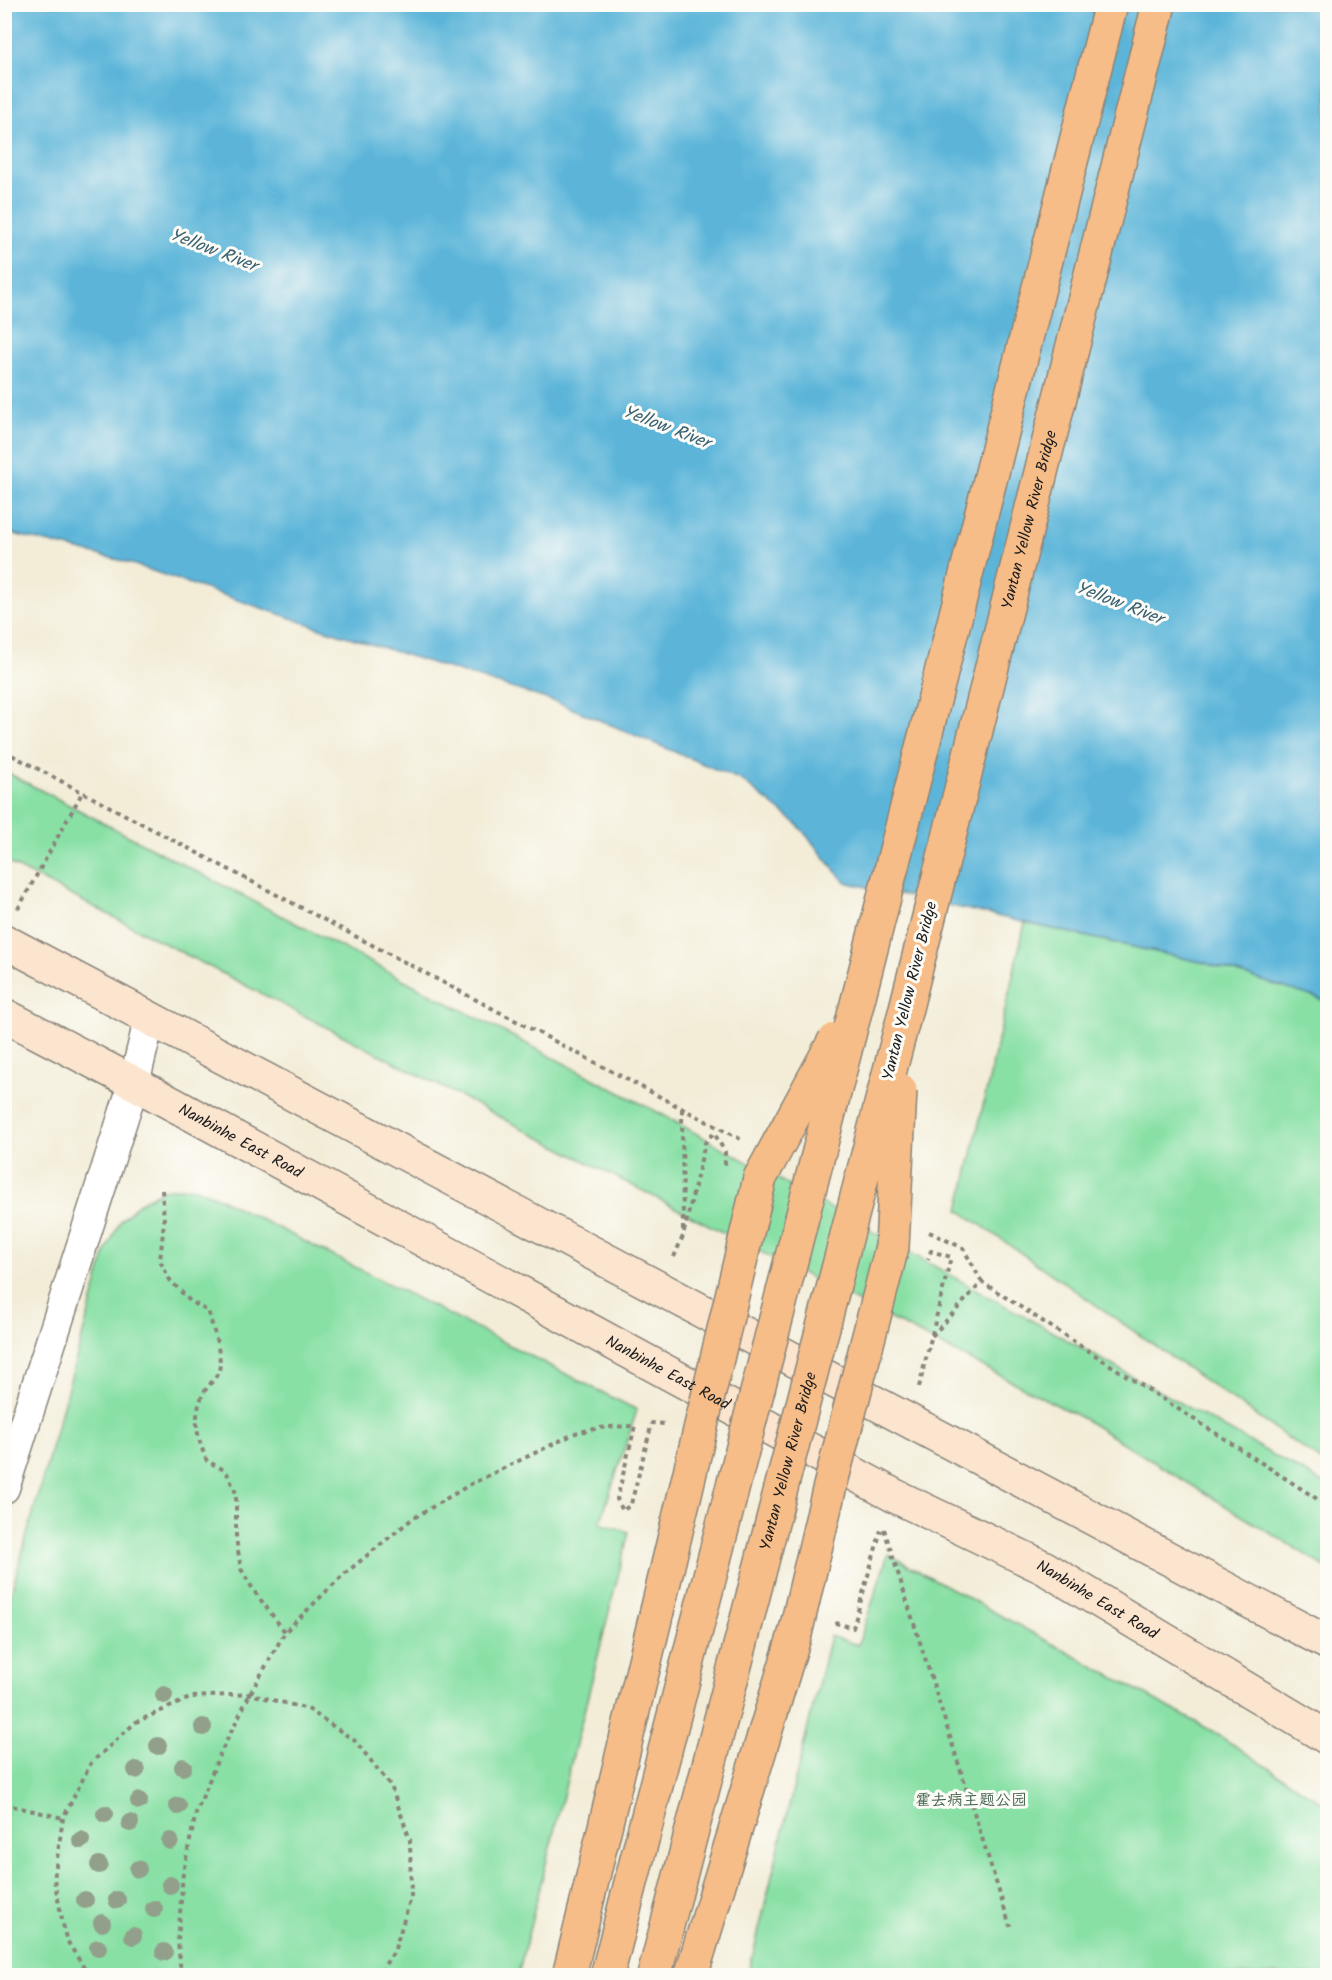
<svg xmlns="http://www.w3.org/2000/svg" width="1332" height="1980" font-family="Kalam,'LXGW WenKai TC',sans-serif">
  <rect width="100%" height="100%" fill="#fdfcf7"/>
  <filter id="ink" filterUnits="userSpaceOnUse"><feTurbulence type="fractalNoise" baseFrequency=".0167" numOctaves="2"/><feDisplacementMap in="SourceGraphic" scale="12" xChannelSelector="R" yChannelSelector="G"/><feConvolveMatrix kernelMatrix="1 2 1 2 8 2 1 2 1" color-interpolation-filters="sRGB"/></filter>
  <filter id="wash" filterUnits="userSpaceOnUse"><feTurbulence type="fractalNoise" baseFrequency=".008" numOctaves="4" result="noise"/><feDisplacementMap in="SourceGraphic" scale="24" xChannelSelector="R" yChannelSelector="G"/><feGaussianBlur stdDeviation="1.35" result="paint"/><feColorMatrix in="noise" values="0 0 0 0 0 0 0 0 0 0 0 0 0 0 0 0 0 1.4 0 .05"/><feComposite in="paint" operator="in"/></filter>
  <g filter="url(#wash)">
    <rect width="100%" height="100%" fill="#f3edd8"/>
    <g fill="#88e0a5" stroke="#527e60" stroke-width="1.5">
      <polygon points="4,771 663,1115 1327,1485 1327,1568 1082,1418 5,861"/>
      <polygon points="1025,923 1205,963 1327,1001 1327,1465 959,1210"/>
      <polygon points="189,1187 215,1196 637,1410 600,1523 629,1532 518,1975 5,1975 5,1614 106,1251 120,1222 138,1204 162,1190"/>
      <polygon points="888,1554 1212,1731 1327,1806 1327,1975 748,1975 830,1636 858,1645"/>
    </g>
    <polygon fill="#5bb5d9" stroke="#3c687a" stroke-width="1.5" points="5,5 1327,5 1327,1001 1205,963 845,882 797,824 741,780 559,703 320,628 123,561 5,532"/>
  </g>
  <g filter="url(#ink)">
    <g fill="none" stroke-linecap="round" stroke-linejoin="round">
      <g stroke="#88847a" stroke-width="33">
        <polyline id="minor" points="4,1488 134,1083 150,1017"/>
      </g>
      <g stroke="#88847a" stroke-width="36">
        <g id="secondary">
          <polyline points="4,941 1328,1643"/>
          <path id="s1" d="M4,1015L134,1083L895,1496L1043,1567L1328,1738"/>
        </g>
      </g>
      <g stroke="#88847a" stroke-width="36">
        <g id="primary">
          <polyline points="859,996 1111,4"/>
          <path id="s2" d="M903,1020L1159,4"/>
          <polyline points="569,1976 657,1611"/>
          <polyline points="691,1976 795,1634"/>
        </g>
      </g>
      <g stroke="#88847a" stroke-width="4" stroke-dasharray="4.5 4.5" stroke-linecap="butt">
        <polyline points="4,751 742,1140"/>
        <polyline points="18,909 82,793"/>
        <polyline points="682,1109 683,1230"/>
        <path d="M162,1190L164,1221L160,1261L170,1280L190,1301L208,1311C212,1325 223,1357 219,1370C216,1379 207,1386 203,1394C192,1418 197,1438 207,1461L226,1471L236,1493V1538L241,1569L254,1591L285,1632"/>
        <polyline points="929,1232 963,1248 982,1282"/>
        <polyline points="674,1257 683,1236 705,1143 714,1133 725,1152 725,1168"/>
        <polyline points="932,1336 982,1282 1328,1506"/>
        <polyline points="919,1387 951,1257 931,1251 928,1259"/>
        <polyline points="884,1529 1010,1926"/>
        <polyline points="836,1622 836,1623 853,1628 881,1530"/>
        <polyline points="4,1804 63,1818"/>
        <polyline points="89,1976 66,1939 54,1879 63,1818 91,1763 136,1722 192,1697 250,1694 308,1709 355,1741 391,1786 410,1840 411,1897 394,1952 377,1976"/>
        <polyline points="181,1976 178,1941 183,1872 196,1813 219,1756 250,1694 285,1632 343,1575 412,1519 471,1484 578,1432 606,1427 635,1426 617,1499 623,1511 631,1504 652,1423 664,1424"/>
      </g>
      <use href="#minor" stroke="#fff" stroke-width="30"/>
      <use href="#secondary" stroke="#fce5cf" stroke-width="33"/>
      <use href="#primary" stroke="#f7bd88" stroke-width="33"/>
      <g stroke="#88847a" stroke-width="36" stroke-linecap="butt">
        <g id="primary-bridge">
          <polyline points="657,1611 760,1178 835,1040"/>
          <polyline points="795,1634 828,1494 892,1247 900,1090"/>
          <polyline points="607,1976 859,996"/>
          <path id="s3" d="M654,1976L903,1020"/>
        </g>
      </g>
      <use href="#primary-bridge" stroke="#f7bd88" stroke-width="33"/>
    </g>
    <g fill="#92a08b">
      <circle cx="164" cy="1695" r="9"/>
      <circle cx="203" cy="1727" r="9"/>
      <circle cx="158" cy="1746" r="9"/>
      <circle cx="183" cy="1767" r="9"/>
      <circle cx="136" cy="1770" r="9"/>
      <circle cx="139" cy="1801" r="9"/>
      <circle cx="178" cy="1806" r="9"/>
      <circle cx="105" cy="1814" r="9"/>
      <circle cx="130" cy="1823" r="9"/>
      <circle cx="81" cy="1840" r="9"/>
      <circle cx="170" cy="1841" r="9"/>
      <circle cx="99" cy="1865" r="9"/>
      <circle cx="138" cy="1869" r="9"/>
      <circle cx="170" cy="1885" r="9"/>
      <circle cx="85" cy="1900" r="9"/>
      <circle cx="117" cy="1900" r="9"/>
      <circle cx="154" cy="1909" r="9"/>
      <circle cx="102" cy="1923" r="9"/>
      <circle cx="133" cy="1936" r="9"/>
      <circle cx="98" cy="1948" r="9"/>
      <circle cx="164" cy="1952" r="9"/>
    </g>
  </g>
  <g text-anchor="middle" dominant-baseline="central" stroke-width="6" stroke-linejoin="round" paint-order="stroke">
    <g font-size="16" fill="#1c1c1c" stroke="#fdfcf7">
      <text stroke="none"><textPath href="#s2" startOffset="516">Yantan Yellow River Bridge</textPath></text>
      <text transform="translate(910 991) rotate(-76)">Yantan Yellow River Bridge</text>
      <text stroke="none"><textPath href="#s1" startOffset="268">Nanbinhe East Road</textPath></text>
      <text stroke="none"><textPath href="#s1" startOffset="754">Nanbinhe East Road</textPath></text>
      <text stroke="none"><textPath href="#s3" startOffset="532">Yantan Yellow River Bridge</textPath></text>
      <text stroke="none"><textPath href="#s1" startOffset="1240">Nanbinhe East Road</textPath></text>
    </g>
    <g font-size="16" fill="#42614c" stroke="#fdfcf7">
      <text x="971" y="1800">霍去病主题公园</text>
    </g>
    <g font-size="18" font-style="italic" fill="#386171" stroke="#fdfcf7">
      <text transform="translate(213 251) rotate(21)">Yellow River</text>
      <text transform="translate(666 428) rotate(21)">Yellow River</text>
      <text transform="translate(1119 604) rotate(21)">Yellow River</text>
    </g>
  </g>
  <rect width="1332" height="1980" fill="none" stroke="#fdfcf7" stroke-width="24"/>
</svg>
